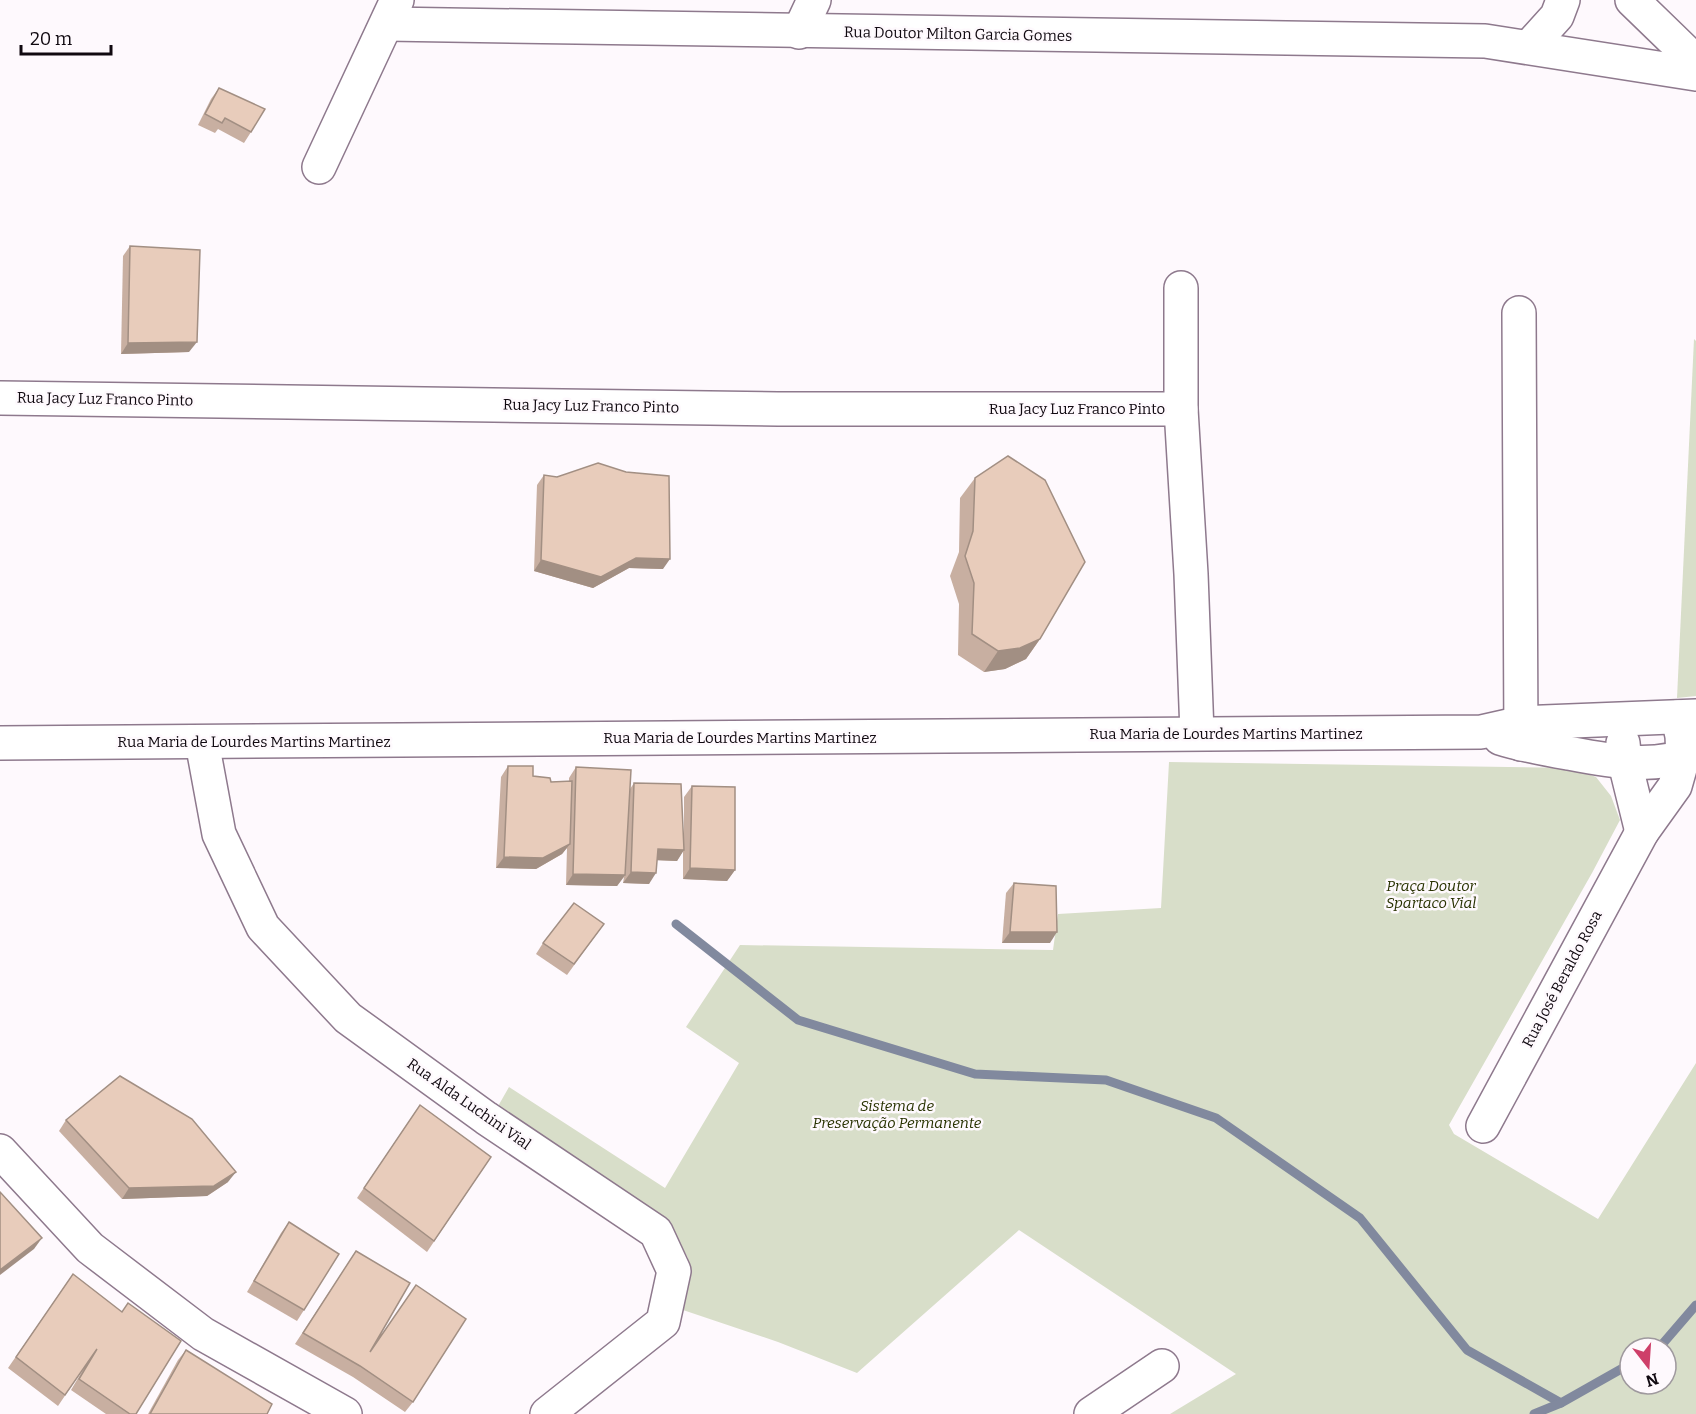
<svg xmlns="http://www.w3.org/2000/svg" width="1696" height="1414" font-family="Bitter,serif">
  <rect width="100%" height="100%" fill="#fef9fd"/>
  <g fill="#d8dec9" fill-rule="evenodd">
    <polygon points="1694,339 1696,341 1696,696 1677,698"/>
    <path d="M1169,762L1572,768L1596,777L1611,796L1620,820L1592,873L1449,1125L1454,1134L1598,1219L1696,1063V1414H1170L1236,1374L1019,1230L857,1373L778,1342L680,1309L688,1258L666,1220L497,1108L509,1087L665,1188L739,1063L686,1027L740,945L1053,950L1058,914L1161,908ZM1630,1348H1666V1384H1630Z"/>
  </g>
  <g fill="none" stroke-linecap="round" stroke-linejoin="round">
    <g stroke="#81899e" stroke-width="9">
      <polyline points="676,924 798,1020 975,1074 1106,1080 1216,1118 1360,1218 1467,1350 1561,1403"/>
      <polyline points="1659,1348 1696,1305"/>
      <polyline points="1534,1414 1561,1403 1630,1364"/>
    </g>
    <g stroke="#8e798d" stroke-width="36">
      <g id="minor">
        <polyline points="1632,0 1696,62"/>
        <polyline points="387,24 1485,41 1696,74"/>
        <polyline points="799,32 814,0"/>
        <polyline points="1529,47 1557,16 1563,0"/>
        <polyline points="319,167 397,0"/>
        <polyline points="1181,288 1181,409 1191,574 1197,733"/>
        <polyline points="1519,313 1521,744"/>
        <polyline points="0,398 778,409 1181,409"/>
        <path d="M1500,738C1522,745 1545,749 1568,753C1610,761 1655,770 1696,752"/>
        <polyline points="202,742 219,834 263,927 348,1018 486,1118 656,1232 674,1271 663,1322 547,1414"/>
        <polyline points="0,743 1481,732 1521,723 1696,716"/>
        <polyline points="1623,743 1625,763 1642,832"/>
        <polyline points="1483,1126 1642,832 1675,786 1683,758 1682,736 1678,717"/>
        <polyline points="0,1151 90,1248 203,1334 345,1414"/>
        <polyline points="1091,1414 1162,1366"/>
      </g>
    </g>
    <use href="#minor" stroke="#fff" stroke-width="33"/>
  </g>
  <g fill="#c8afa1">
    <polygon points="219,88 251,132 244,143 218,129 215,133 198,125 211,99"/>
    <polygon points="130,246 189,352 121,354 123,256"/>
    <polygon points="544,475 663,569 629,568 593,588 534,571 537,485"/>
    <polygon points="975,478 1040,639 1026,659 1005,669 984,672 958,655 959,604 950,576 959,552 960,498"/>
    <polygon points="508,766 533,776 551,782 569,781 569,778 576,767 630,789 634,783 684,834 684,797 692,786 735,870 727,881 683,879 683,851 677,861 657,860 649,884 623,883 624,877 617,886 566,885 567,848 562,854 536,869 496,868 501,777"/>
    <polygon points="1014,883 1050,943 1002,943 1006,893"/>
    <polygon points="604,924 567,975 536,954 543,943"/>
    <polygon points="420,1105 491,1157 427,1252 357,1198"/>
    <polygon points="66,1120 228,1182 207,1196 122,1199 59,1131"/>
    <polygon points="289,1222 304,1310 297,1321 247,1292 281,1233"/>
    <polygon points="356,1251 370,1351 413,1402 405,1412 353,1377 295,1344"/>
    <polygon points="73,1274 136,1414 106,1414 71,1390 87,1363 58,1406 8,1368"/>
    <polygon points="186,1350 267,1414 148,1414 178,1360"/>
  </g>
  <g fill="#a28f83">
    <polygon points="197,342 189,352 121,354 128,343"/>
    <polygon points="636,558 670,559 663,569 629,568 593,588 534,571 541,560"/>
    <polygon points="1040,639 1026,659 1005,669 984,672 998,651"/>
    <polygon points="570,844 562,854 536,869 496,868 504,857"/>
    <polygon points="658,849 684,850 677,861 651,860"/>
    <polygon points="690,868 735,870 727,881 683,879"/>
    <polygon points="631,872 656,873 649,884 623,883"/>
    <polygon points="573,874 625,875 617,886 566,885"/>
    <polygon points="1010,932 1057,932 1050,943 1002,943"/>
    <polygon points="236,1172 228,1182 207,1196 122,1199 129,1188"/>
    <polygon points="42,1238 34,1249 0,1275 0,1270"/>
  </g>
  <g fill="#e8ccbb" stroke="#a28f83" stroke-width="1.5">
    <polygon points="219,88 265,109 251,132 225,118 222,123 205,114"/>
    <polygon points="130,246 200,250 197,342 128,343"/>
    <polygon points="1008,456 1045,480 1085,562 1040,639 1020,648 998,651 972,634 974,583 965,556 973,531 975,478"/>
    <polygon points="598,463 626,472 669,476 670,559 636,558 601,577 541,560 544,475 557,477"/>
    <polygon points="508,766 533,766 533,776 550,778 551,782 572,781 570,844 543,858 504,857"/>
    <polygon points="576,767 631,770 625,875 573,874"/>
    <polygon points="634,783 681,784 684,850 658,849 656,873 631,872"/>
    <polygon points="692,786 735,787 735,870 690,868"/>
    <polygon points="1014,883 1056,886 1057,932 1010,932"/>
    <polygon points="574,903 604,924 574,964 543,943"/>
    <polygon points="120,1076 192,1119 236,1172 214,1186 129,1188 66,1120"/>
    <polygon points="420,1105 491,1157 434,1241 364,1188"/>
    <polygon points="0,1192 42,1238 0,1270"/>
    <polygon points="289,1222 339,1254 304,1310 254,1281"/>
    <polygon points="356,1251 410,1283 370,1352 416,1285 466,1319 413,1402 360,1366 303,1333"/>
    <polygon points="73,1274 122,1312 128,1303 181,1341 136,1414 130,1414 79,1379 97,1349 65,1395 16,1357"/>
    <polygon points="186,1350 272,1404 267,1414 150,1414"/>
  </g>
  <g text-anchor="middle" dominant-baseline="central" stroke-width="5" stroke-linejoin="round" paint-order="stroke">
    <g font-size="15" fill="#100910" stroke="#fef9fd">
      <text transform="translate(958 34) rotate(1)">Rua Doutor Milton Garcia Gomes</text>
      <text transform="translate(105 399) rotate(1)">Rua Jacy Luz Franco Pinto</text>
      <text transform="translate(591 406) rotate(1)">Rua Jacy Luz Franco Pinto</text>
      <text x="1077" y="409">Rua Jacy Luz Franco Pinto</text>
      <text x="1226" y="734">Rua Maria de Lourdes Martins Martinez</text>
      <text x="740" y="738">Rua Maria de Lourdes Martins Martinez</text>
      <text x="254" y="742">Rua Maria de Lourdes Martins Martinez</text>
      <text transform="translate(1562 979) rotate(-62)">Rua José Beraldo Rosa</text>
      <text transform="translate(469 1104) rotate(35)">Rua Alda Luchini Vial</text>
    </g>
    <g font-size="15" font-style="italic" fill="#283200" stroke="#fef9fd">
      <text x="1431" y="886">Praça Doutor<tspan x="1431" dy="17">Spartaco Vial</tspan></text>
      <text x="897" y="1106">Sistema de<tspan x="897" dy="17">Preservação Permanente</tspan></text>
    </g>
  </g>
  <g transform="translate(1648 1366) rotate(163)"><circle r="28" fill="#fef9fd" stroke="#9f999e" stroke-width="1.5"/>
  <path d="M0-4.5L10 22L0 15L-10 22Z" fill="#ce3f69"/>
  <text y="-9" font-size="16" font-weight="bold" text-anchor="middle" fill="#100910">N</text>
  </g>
  <path d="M21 45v9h90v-9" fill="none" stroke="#100910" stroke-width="3"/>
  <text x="30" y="45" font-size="18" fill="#100910" stroke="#fef9fd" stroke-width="4.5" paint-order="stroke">20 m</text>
</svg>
